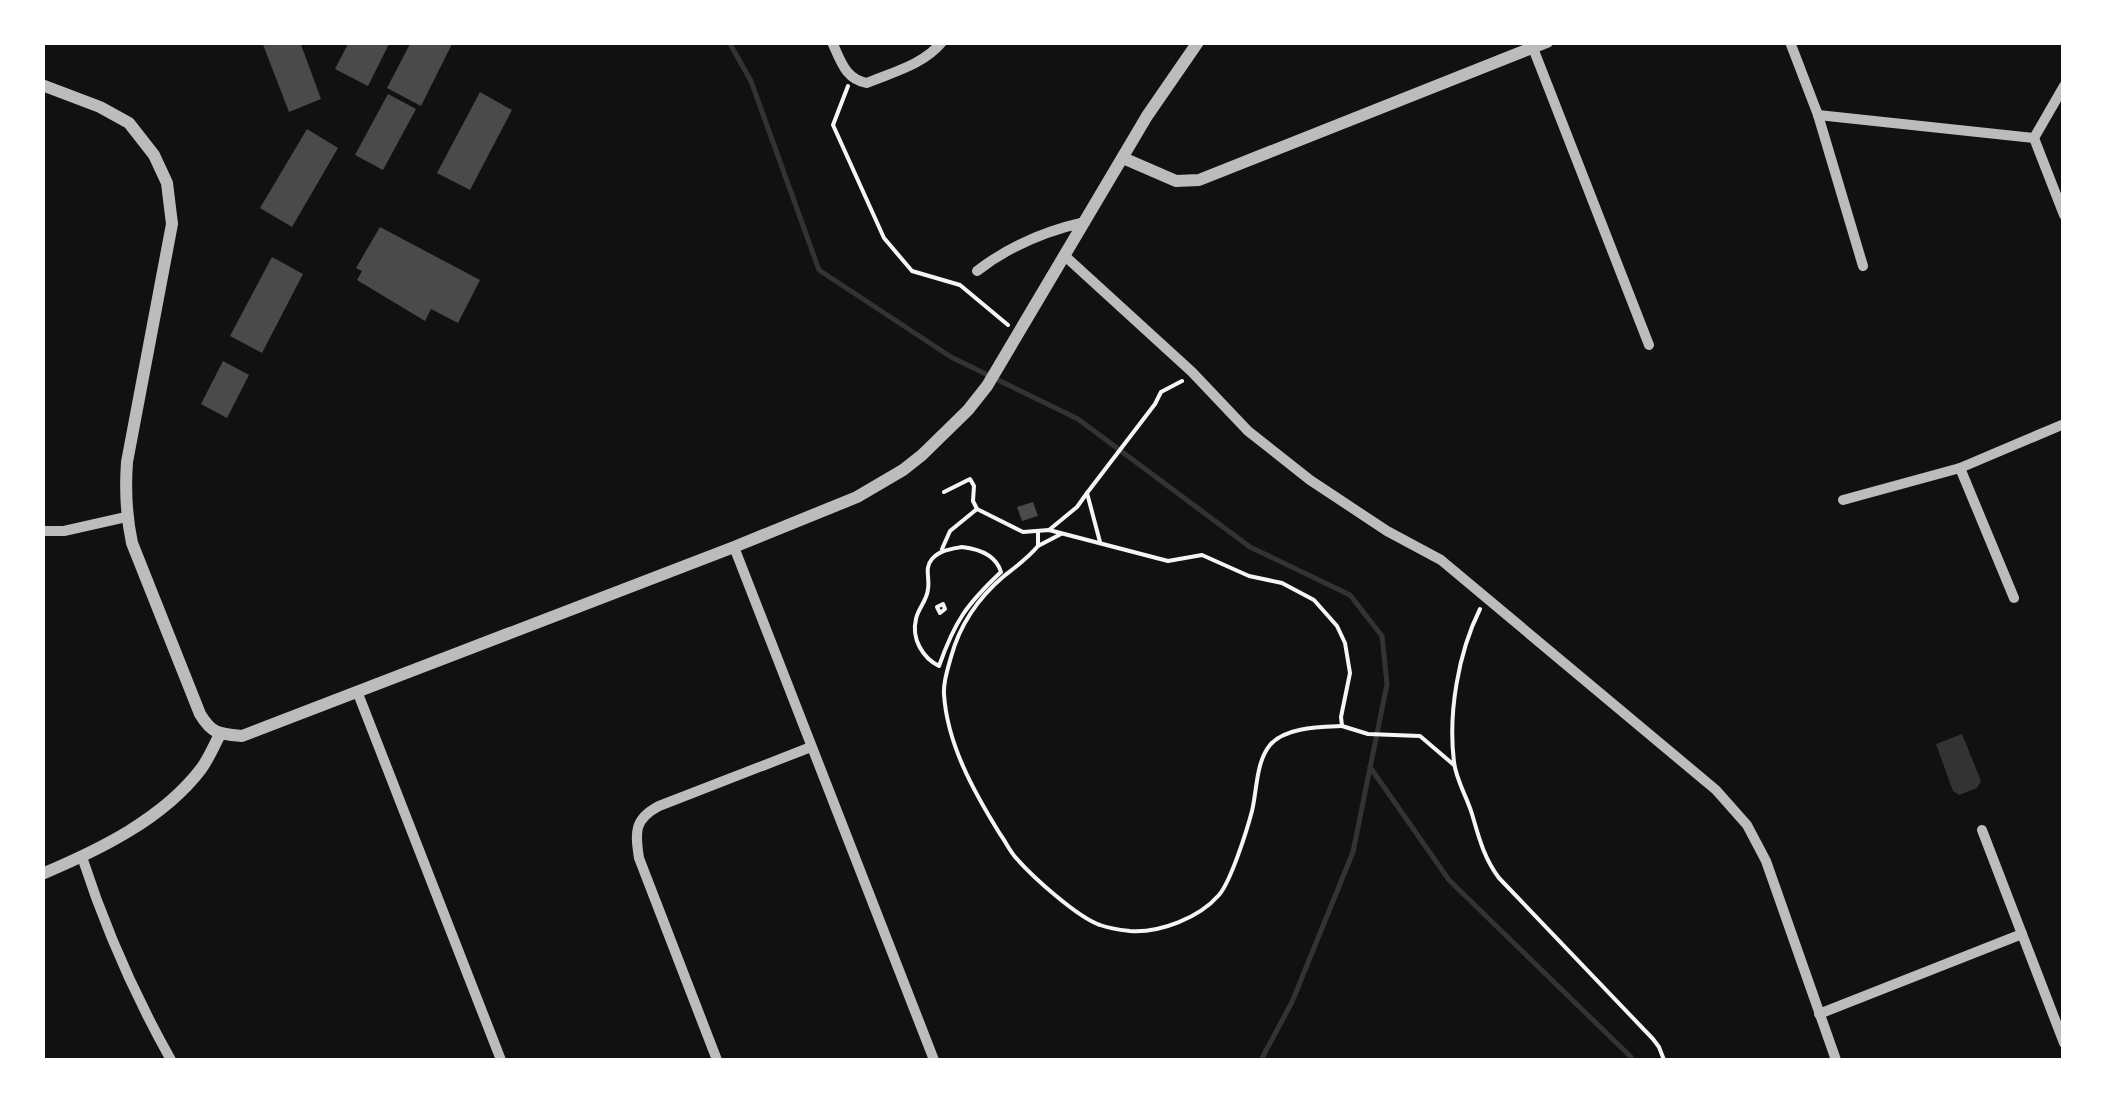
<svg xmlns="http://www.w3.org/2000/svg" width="2106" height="1103" font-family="'Times New Roman',serif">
  <rect width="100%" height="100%" fill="#111"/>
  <polygon fill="#333" points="1962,734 1981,781 1977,788 1959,795 1953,791 1936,744"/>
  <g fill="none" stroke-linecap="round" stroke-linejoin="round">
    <g stroke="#333" stroke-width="5">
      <polyline points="729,42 751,81 819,270 951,357 1078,419 1250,547 1350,595 1382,636 1387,684 1353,852 1292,1002 1261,1060"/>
      <polyline points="1370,767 1449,880 1631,1057"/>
    </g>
  </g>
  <g fill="#4a4a4a">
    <polygon points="262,42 300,42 321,99 289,112"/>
    <polygon points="349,42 390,42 368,86 335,69"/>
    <polygon points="411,42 453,42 421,106 387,88"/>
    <polygon points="480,92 512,110 470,190 437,173"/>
    <polygon points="388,94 416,109 383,170 355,155"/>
    <polygon points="307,129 338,148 292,227 260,208"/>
    <polygon points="380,227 480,280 458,323 431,309 425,321 357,280 362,271 356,268"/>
    <polygon points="272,257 303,274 262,353 230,336"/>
    <polygon points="223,361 249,375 227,418 201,404"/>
    <polygon points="1033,502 1038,516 1022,521 1017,507"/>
  </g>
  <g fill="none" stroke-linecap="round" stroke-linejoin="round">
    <g stroke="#f5f5f5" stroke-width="4">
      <polyline points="848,86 833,125 884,238 912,271 960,285 1008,325"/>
      <polyline points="944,492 970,479 974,486 973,501 977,509 1023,532 1049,530 1168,561 1202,555 1249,576 1282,583 1314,600 1337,626 1345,643 1350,673 1341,717 1342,726 1368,734 1420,736 1454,765"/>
      <polyline points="1049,530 1077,507 1087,493"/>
      <path d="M1038,532V546C1028,558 1017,566 1004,576C978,598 960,624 951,657C948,668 943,682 944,694C947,744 974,792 1000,834C1006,842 1010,852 1017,859C1033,877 1077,917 1100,925C1108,928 1121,930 1130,931C1160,933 1199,918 1219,895C1231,881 1247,830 1252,811C1257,790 1256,762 1270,745C1285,727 1320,727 1342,726"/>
      <polyline points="1100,542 1087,493 1155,404 1161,392 1182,381"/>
      <polyline points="1038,546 1061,534"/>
      <path d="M962,547C979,549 996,555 1001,572C966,605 955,621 939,666C923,658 911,639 916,619C918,608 927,601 928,589C930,578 924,568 932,559C940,550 951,549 962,547Z"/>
      <polyline points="942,549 950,531 977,509"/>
      <polygon points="943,604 945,609 940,613 937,607"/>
      <path d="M1480,609C1458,653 1448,714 1454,762C1456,780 1467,797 1472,814C1479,838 1484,858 1499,878L1653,1039L1659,1047L1664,1060"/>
    </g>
    <g stroke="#bcbcbc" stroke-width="10">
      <path d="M832,42C841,61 845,79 867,83C893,72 923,65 942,42"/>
      <polyline points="1790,42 1818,115 1863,266"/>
      <polyline points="1533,48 1649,345"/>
      <polyline points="1818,115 2034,138 2064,215"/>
      <polyline points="2034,138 2064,86"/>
      <polyline points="1065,256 1192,372 1248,431 1310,480 1387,531 1441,560 1716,790 1747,825 1766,861 1836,1060"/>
      <path d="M977,271C1009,246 1045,231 1085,222"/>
      <polyline points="1960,468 2014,598"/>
      <polyline points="1843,500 1960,468 2064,424"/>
      <polyline points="42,531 64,531 126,517"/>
      <polyline points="734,547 934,1060"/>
      <polyline points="357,691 501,1060"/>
      <polyline points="1982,830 2064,1043"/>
      <path d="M82,857C105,928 135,996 171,1060"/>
      <polyline points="1819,1014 2022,934"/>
      <path d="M717,1060L639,858C635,832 634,819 659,806L811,747"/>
    </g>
    <g stroke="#bcbcbc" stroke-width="12">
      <path d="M42,85L100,107L129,123L154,155L167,183L172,224L127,462C125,490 126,515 132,543L200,714C212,734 219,734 242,736L734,547L857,497L903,470L922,455L968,410L987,386L1147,116L1198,42"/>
      <polyline points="1123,158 1176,181 1199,180 1547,42"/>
      <path d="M42,874C99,850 163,819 201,769C209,758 214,746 220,734"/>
    </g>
  </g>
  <rect width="2106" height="1103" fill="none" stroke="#ffffff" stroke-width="90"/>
</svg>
